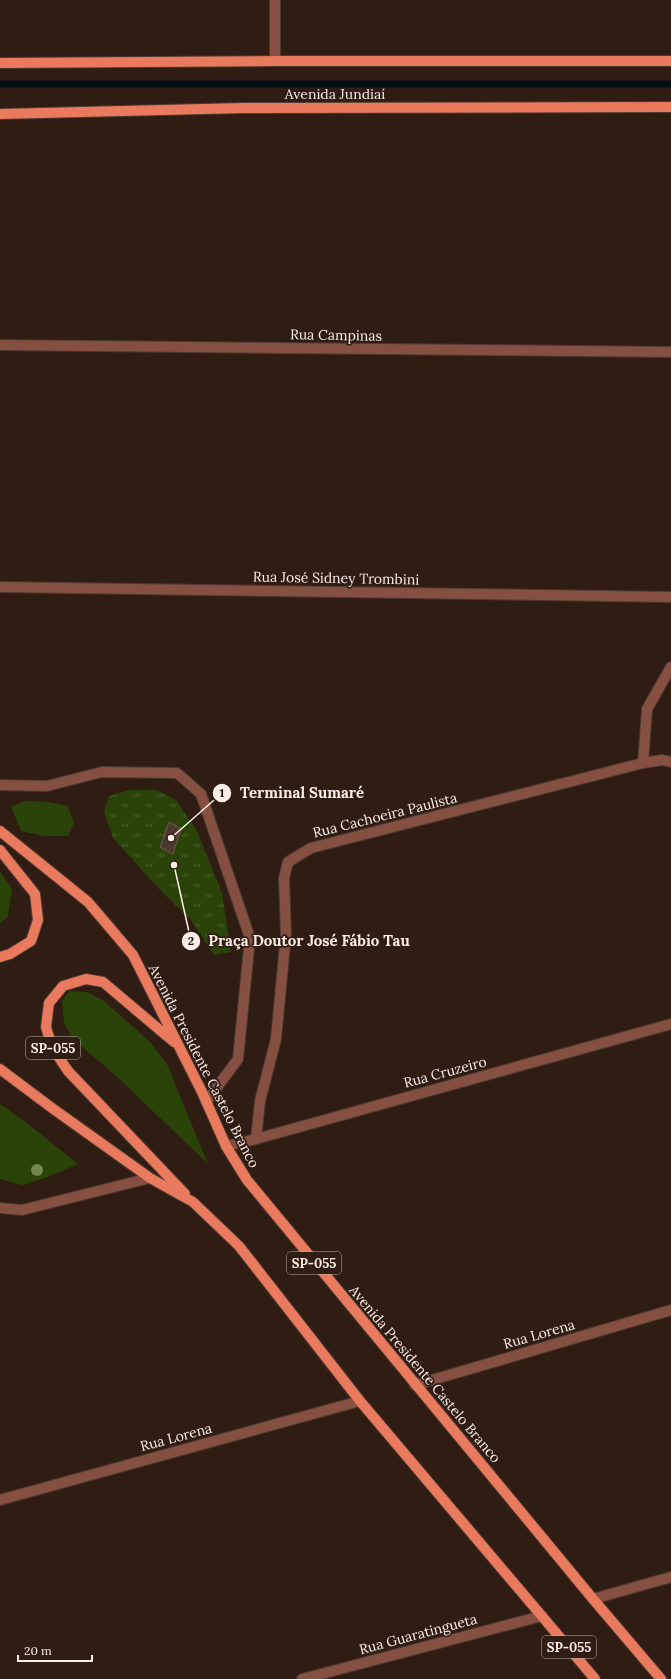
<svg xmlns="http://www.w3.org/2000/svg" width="671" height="1679" font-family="Lora,serif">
  <defs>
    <pattern id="park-tufts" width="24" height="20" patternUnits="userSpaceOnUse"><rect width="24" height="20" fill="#2a4308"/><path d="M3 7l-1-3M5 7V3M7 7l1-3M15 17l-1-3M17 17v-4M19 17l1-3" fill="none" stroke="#4a5e2c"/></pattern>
    <pattern id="building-hatch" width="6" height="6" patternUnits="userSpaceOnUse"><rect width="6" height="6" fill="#4b352c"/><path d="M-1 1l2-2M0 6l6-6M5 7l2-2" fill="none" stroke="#5d4940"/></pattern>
  </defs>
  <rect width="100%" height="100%" fill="#2f1c13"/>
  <g fill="#2a4308">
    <polygon points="25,801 48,802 68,806 74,823 68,836 44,836 21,831 11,807"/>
    <polygon points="0,871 12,889 8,917 0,923"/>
    <polygon points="69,991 87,992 103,1000 150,1042 167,1064 208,1164 114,1074 74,1040 64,1023 62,1001"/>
    <polygon points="0,1104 28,1124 78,1164 48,1177 22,1185 0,1179"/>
  </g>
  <polygon fill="url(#park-tufts)" points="129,790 157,790 176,800 196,829 222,893 231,952 214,955 190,919 163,893 113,838 104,812 109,796"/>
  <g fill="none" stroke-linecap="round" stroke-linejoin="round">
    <polyline stroke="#030e13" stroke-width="7" points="0,84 671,84"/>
  </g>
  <polygon fill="url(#building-hatch)" stroke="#70584f" points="169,822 181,829 173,854 160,847"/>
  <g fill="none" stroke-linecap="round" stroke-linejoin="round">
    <g stroke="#4c3931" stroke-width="12">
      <g id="minor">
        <polyline points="275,0 275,61"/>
        <polyline points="0,345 671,352"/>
        <polyline points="0,587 671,597"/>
        <polyline points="643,763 647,709 671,667"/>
        <polyline points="0,785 47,786 102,772 177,773 201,794 250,938 238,1059 206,1102"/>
        <polyline points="256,1139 260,1101 276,1039 286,934 284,878 288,862 311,848 643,763 662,760 671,762"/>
        <polyline points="226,1146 256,1139 671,1024"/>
        <polyline points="0,1208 22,1210 150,1178"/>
        <polyline points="415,1385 671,1310"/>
        <polyline points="0,1500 360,1401"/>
        <polyline points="593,1599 671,1577"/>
        <polyline points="302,1679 542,1616"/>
      </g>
    </g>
    <g stroke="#4c3931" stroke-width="12">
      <g id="major">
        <polyline points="0,63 275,61 671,61"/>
        <polyline points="0,114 244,108 671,107"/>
        <polyline points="0,831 88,902 133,955 202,1092 226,1146 247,1180 593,1599 661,1679"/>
        <polyline points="0,850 35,894 38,920 31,941 10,954 0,957"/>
        <polyline points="174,1042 103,982 86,979 63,986 49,1003 46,1027 52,1047 68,1071 185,1194"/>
        <polyline points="0,1069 52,1108 150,1178 193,1202 239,1246 360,1401 595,1679"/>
      </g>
    </g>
    <use href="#minor" stroke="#854f41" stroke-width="10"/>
    <use href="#major" stroke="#ea7a5d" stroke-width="10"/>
  </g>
  <circle fill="#74874c" cx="37" cy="1170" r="6"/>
  <g text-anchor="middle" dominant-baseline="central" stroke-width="3.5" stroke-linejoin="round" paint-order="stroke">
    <g fill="#2f1c13" stroke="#beaea7" stroke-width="1">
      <rect x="26" y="1037" width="54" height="22" rx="3"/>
      <rect x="287" y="1252" width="54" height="22" rx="3"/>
      <rect x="542" y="1636" width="54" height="22" rx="3"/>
    </g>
    <g font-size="13" font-weight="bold" fill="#fbede7">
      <text x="53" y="1048">SP-055</text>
      <text x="314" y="1263">SP-055</text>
      <text x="569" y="1647">SP-055</text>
    </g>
    <g font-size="14" fill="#fbede7" stroke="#2f1c13">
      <text x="335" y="94">Avenida Jundiaí</text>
      <text transform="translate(336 335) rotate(1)">Rua Campinas</text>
      <text transform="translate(336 578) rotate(1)">Rua José Sidney Trombini</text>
      <text transform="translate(385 815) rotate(-14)">Rua Cachoeira Paulista</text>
      <text transform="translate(204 1066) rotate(63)">Avenida Presidente Castelo Branco</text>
      <text transform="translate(445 1072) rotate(-15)">Rua Cruzeiro</text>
      <text transform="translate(539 1334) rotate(-16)">Rua Lorena</text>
      <text transform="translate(425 1374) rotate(50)">Avenida Presidente Castelo Branco</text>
      <text transform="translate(176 1437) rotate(-15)">Rua Lorena</text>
      <text transform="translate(418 1634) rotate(-15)">Rua Guaratingueta</text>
    </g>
  </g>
  <path fill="none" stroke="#fbede7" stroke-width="1.5" d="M171 838L222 793M174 865L191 941"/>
  <g fill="#fbede7" stroke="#2f1c13" stroke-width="1.5">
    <circle cx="171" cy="838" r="4"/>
    <circle cx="174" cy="865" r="4"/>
    <circle cx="222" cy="793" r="10"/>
    <circle cx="191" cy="941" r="10"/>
  </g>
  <g font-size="12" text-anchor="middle" font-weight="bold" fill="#111">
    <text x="222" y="797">1</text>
    <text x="191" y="945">2</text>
  </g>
  <g font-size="15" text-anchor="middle" font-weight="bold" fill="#fbede7" stroke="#2f1c13" stroke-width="3.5" stroke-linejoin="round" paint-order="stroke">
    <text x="302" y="798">Terminal Sumaré</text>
    <text x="309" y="946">Praça Doutor José Fábio Tau</text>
  </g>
  <path d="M18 1655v6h74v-6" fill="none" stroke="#fbede7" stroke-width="2"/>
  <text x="24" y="1655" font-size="12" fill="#fbede7" stroke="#2f1c13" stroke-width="3" paint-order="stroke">20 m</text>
</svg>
